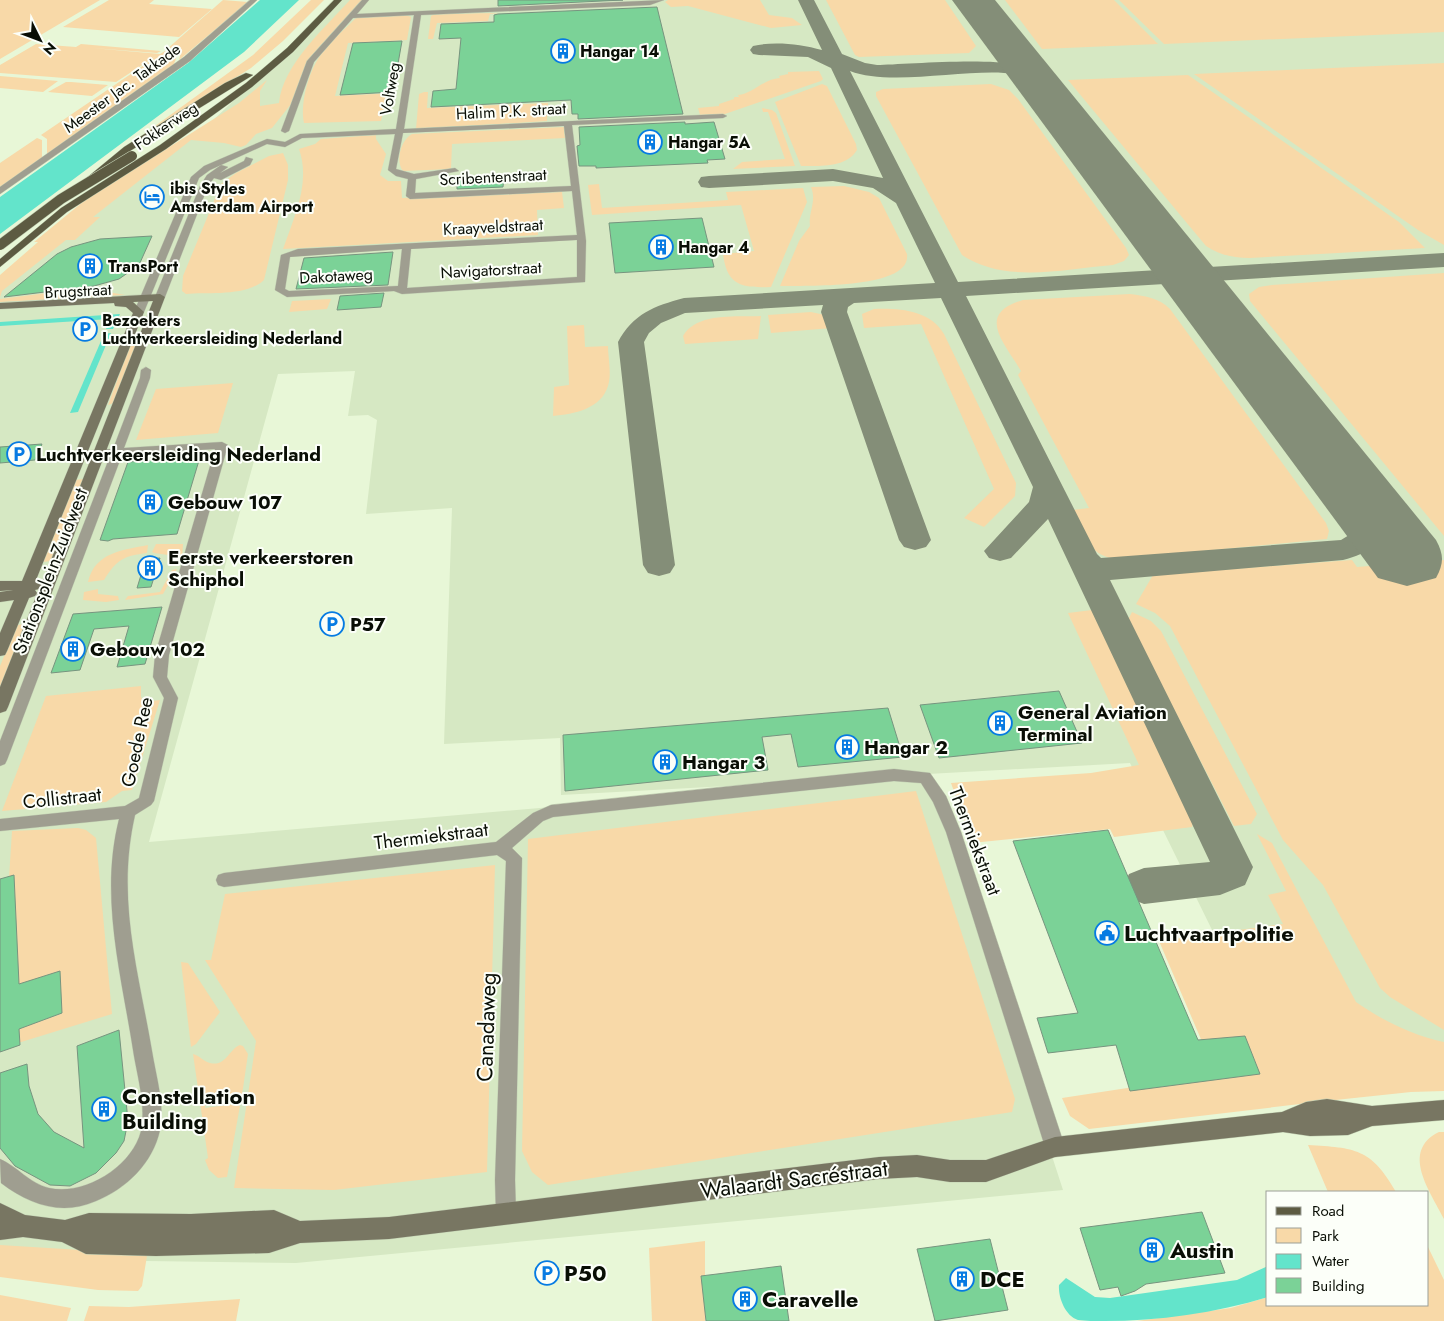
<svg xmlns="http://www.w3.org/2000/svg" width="1444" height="1321" font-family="Jost,sans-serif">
  <rect width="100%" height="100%" fill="#e8f7d7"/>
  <path fill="#d6e8c3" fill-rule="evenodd" d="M339,0H1444V1064L1274,1056L1130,763L928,774L1063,1190L296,1263L0,1259V281L207,126ZM355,371L348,416L368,415L377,420L366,514L452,508L444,744L560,738L561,795L908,776L149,842L278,374Z"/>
  <g fill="#f8d9a8">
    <polygon points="0,0 100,0 0,59"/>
    <polygon points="109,0 154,0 149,4 212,9 179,37 63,27"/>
    <polygon points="223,0 248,2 179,60 181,52 167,49"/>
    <polygon points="311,0 324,0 283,41 251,68 133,142 253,55"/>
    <path d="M350,0H363L313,54L306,64L291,104L272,128L256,134L246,145L241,147L224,143L191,140L93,217H100L75,240H66L2,291L0,297V275L38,242H34L84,201L239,103L267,80L260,91V106L279,103C283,64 325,28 350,0Z"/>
    <polygon points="668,0 760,0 769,15 792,18 802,25 771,28 688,6 671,7 665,2"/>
    <polygon points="826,0 945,0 976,46 969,53 859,57 855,55"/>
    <polygon points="1005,0 1114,0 1158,44 1042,49"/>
    <polygon points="1119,0 1444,0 1444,32 1164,44"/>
    <polygon points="500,13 490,14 488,21 437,23 433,39 428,39 431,16 435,14"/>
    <path d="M406,15L411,17L407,40L348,43L335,96L396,93V95L385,102L381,121L304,123C300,104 308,73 320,56C329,42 343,31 355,19L359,16Z"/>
    <polygon points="36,44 76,47 81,44 161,51 157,53 92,48 160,54 165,51 172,53 176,59 173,66 47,156 47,139 41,135 147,63 156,56 116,82 0,73 0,65"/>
    <polygon points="1444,63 1444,245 1418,230 1194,74"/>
    <path d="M819,71L823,79L821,81L722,115H700L698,108L719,106V104L734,99V97H739L738,95C753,94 763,79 780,78L779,76L788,74V72Z"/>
    <path d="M1188,75L1399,222L1425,248L1250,258C1233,258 1220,255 1206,246L1068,80Z"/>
    <polygon points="0,76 58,81 43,92 0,88"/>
    <polygon points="66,82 71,82 108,85 92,96 48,92"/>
    <path d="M822,84L827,86L856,144L857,150C846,168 820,166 801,166L775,102Z"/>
    <path d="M991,84L1009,90L1018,99L1126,248L1129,255L1124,261L1113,265C1063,269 1006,284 962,255L876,96V92L883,89Z"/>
    <polygon points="424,92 428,92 427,108 548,103 547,121 416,129 419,94"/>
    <polygon points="762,108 772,110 776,113 795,166 733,169 742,162 785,159 768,112 763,112"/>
    <path d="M564,127L565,138L452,144L451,169L403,171C395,161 401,140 412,134Z"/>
    <path d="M376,135V139L386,154L380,175L388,181H401L402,198L562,192L564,208L537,210L538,235L283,249C294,217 311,183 299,149L315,144L321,139Z"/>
    <polygon points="37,138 42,140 42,159 0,188 0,163"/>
    <path d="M283,153L288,165V180L264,280C246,297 208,292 186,294L182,291L183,276L221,184L236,173L269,156Z"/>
    <path d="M599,184L602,208L728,200L726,192L803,188L807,202L771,287C742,288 727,286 723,254L754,251L741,205L592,215L588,185Z"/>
    <path d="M844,186L869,192L879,198L907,254C912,290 804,285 780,286L799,241L810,226C808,212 817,202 811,187Z"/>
    <polygon points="1444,273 1444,536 1259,312 1250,301 1249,294 1259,287 1272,285"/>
    <polygon points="86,288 125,295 0,302 0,299"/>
    <path d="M1130,294C1146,296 1159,298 1170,309L1326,523L1329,531L1327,539L1121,559C1089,559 1085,535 1072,510L1089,508L1018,375L1021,371C1004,342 975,314 1023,300Z"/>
    <polygon points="331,299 327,309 289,312 292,301"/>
    <path d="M874,309C899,308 930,310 944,334L1016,483L1015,496L984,527L964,518L994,489L921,324L864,328L862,314Z"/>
    <polygon points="811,312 825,315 832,328 771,333 768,315"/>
    <path d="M761,316L758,339L685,344L683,336C696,312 737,317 761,316Z"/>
    <path d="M584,325L585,347L608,346C608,358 612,375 608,386C601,409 574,414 553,416L554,387L569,385L567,326Z"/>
    <polygon points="134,335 139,339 114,403 108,405"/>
    <polygon points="233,383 218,433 136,440 156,389"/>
    <polygon points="83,479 51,561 42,562 75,480"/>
    <polygon points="156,544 183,544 182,559 177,560 175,556 154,553 152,552"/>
    <path d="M148,545L147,553C124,556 117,559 104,580L88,582C95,552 123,550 148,545Z"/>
    <polygon points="1352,560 1357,567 1444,560 1444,1030 1390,997 1380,988 1323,885 1283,840 1170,626 1155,613 1136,604 1153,575"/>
    <polygon points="177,569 163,594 125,600 128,596 160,592 172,570"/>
    <polygon points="98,589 98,594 118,596 119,600 106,602 83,600 84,592"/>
    <polygon points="1092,610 1193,822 1192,827 1114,837 1110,829 972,843 951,783 1091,773 1139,765 1068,613"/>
    <polygon points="1132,612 1151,621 1161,631 1257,814 1251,824 1234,826 1128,620"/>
    <polygon points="26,624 0,690 0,666 17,625"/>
    <polygon points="141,686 141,697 144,702 160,700 132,790 122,791 106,802 2,811 46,696"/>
    <polygon points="916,791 1015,1099 1012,1112 548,1185 532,1172 522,1151 528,839"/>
    <polygon points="78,828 86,830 96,838 112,1014 18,1043 18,1029 61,1014 59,976 15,990 9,878 12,831"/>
    <path d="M1257,834L1272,843L1356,1002C1383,1021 1412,1035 1444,1042V1091L1411,1092L1326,1101L1089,1129L1070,1116L1062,1098L1258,1068L1245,1038L1203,1044L1159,941L1283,924L1268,895L1286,891Z"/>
    <polygon points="495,865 487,1172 334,1190 234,1188 256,1041 205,960 211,960 225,894"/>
    <polygon points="181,962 188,963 220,1012 196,1044 191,1047"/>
    <path d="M240,1045L243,1046L248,1054L242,1095L238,1098L206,1102L205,1108L235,1104L240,1106L227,1177L218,1178L209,1170L205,1160L208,1158L193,1054C199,1055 204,1062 210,1063C226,1067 229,1049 240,1045Z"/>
    <path d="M1439,1132H1444V1219C1430,1191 1400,1151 1439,1132Z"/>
    <path d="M1308,1145C1355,1148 1371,1148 1396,1192H1328Z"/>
    <polygon points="705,1241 705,1321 652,1321 649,1248"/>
    <polygon points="0,1245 145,1254 147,1256 142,1286 138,1291 98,1290 0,1277"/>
    <polygon points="1428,1247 1444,1280 1444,1321 1137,1321 1231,1308 1268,1297 1268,1305 1428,1305"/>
    <polygon points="0,1295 71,1308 67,1321 0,1321"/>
    <polygon points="240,1299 236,1321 84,1321 89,1306 129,1307"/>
  </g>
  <g fill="#63e4cb">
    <polygon points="260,0 299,0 244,52 0,234 0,197 188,63"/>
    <polygon points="120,314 113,329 106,329 110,319 0,326 0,322"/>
    <polygon points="111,333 78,412 70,413 104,334"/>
    <path d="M1268,1266V1297C1215,1313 1159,1321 1104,1321C1096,1321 1085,1321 1078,1320C1065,1316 1058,1297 1059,1285L1066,1278L1095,1297L1110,1298L1237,1280Z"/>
  </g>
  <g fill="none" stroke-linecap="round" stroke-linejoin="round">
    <path fill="#848e78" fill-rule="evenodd" d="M798,0H814L842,54L865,63L877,65C905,65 1026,53 1040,74L1038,78C1026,81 1016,73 1004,73C962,70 887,86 850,71L958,282L1444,253V267L966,296L1097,554L1101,558L1341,540L1354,532L1358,515L1362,508L1373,505L1384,508L1388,515C1386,544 1369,553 1343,560L1110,580L1253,867L1245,885L1220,895L1144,904L1129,898L1123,886L1129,874L1144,868L1210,862L1048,519L1011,558L1000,561L989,558L984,551L1029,502L1033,487L941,298L854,303L848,307L847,312L931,540L926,547L915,550L904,547L899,540L821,312L823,305L685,313L661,323L649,333L644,342L675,565L670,573L659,576L648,573L643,565L618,342C633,314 654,306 684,298L935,283L896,203L873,188L833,181L709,188L701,187L698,182L701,177L709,176L833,169L883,178L831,68L808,57L759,55L753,54L750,50L753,46C774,41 800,44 822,50Z"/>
    <path fill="#848e78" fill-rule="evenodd" d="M952,0H995L1436,540C1444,555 1444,563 1436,578L1407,586L1378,578Z"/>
  </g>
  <g fill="#7bd297" stroke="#77947f">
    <polygon points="498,0 623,0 498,6"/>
    <polygon points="657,7 683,114 578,119 578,114 572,114 571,100 431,107 433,91 456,89 461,38 439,39 441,24 494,22 494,15 498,14"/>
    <polygon points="402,41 393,92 340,95 353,43"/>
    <polygon points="685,122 685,124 714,122 725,159 707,160 708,163 596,168 596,166 579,166 577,146 580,145 579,127"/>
    <polygon points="504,177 503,187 457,189 457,179"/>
    <polygon points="702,218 714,267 615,273 609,223"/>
    <polygon points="152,236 139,265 119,279 94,286 4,297 57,254 71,247 100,239"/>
    <polygon points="393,252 388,285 296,289 304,258"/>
    <polygon points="384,293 381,307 337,310 340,296"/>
    <polygon points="42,444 35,460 0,463 0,447"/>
    <polygon points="200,457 177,534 113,539 108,541 100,540 128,462"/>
    <polygon points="160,558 151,587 137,588 146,559"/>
    <polygon points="162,607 145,664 117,667 129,626 94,629 80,670 51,673 73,614"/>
    <polygon points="1059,691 1082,743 939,758 920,705"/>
    <polygon points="888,708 903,757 798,767 791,734 762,737 768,770 565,791 563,735"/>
    <polygon points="1108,830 1198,1040 1245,1036 1260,1074 1130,1091 1116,1045 1048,1053 1037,1018 1078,1013 1013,841"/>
    <polygon points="14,875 19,984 60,971 62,1013 19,1029 20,1045 0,1052 0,879"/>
    <polygon points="119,1030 128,1121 124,1141 116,1153 96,1173 70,1186 50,1185 15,1166 0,1148 0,1073 27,1064 29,1086 38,1114 54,1132 84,1148 77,1046"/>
    <polygon points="1202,1212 1225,1273 1146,1284 1135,1291 1121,1296 1118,1287 1100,1290 1080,1228"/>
    <polygon points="990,1239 1008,1310 935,1321 917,1249"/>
    <polygon points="781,1266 789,1321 706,1321 701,1276"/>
  </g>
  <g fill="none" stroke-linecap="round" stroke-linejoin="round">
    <g stroke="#c4d2b5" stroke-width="1">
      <g id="street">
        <polygon points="250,0 257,0 190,61 0,194 0,187 184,57"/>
        <path d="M362,0H369L357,14L664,0L650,5L421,15L404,129L723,114L727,116L723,118L572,125L586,241L585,282L402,294L394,291L287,297L275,290L281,255L298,249L577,235L572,191L410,199L406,196L408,179L396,176L388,170L395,134L302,138L285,147L267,144L210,170L199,178L144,312L135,314L134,312L191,177L204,166L267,139L285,142L300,134L396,129L414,15L353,18L314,62L289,131L285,133L281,131L307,61ZM564,126L571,186L415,193L416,179L459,171L455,168L414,174L396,169L403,133ZM577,240V277L407,288L411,249ZM402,249L398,286L289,291L285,289L290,257Z"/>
        <polygon points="246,157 253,159 250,165 221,180 214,178 208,186 165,297 157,299 155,297 200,186 207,175 221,165 228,167 220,173 244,161"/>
        <path d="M146,367L151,370L150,378L124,448L222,442L228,445L169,655L167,677L178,698L154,801L151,805L135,815C116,899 138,969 152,1051C156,1076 165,1105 160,1130C153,1163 126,1189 96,1201C62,1216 30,1205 1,1183L0,1159C18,1167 29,1183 49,1188C84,1196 132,1167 141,1131C146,1107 138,1079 134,1056C122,977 99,898 119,819L0,831V819L125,806L139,798L164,698L153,677L155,655L215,449L122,455L7,760L5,764L0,766V741L110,456L81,457L75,454L81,451L113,449L140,378L141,370Z"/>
        <polygon points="894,769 930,773 946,796 961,832 1065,1147 1062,1154 1055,1157 1048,1154 1045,1147 946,832 933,802 921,783 894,781 553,817 543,821 512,848 522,858 515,1180 516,1214 513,1221 506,1224 499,1221 496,1214 495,1180 506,861 497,855 224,887 218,885 216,880 218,875 224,873 496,842 533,813 551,805"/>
      </g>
    </g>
    <g stroke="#c4d2b5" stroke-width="1">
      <g id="secondary">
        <path d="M160,294L165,297L8,707L6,711L0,713V687L39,589L35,590L37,593L35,596L29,598L7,651L5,655L0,656V633L14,600L0,602V592L13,590L0,591V581H22L133,313L126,307L115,306L114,303L0,309V303ZM153,301L42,583L36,580L144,312L133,302Z"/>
        <polygon points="1327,1099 1372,1106 1444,1100 1444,1120 1372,1126 1348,1135 1310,1136 1283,1132 1055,1157 986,1182 950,1182 917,1177 879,1179 389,1239 300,1243 269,1253 156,1256 86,1254 62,1242 23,1237 0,1240 0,1203 25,1215 65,1220 89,1213 191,1214 274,1210 300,1221 389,1217 879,1157 917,1155 950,1160 986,1160 1055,1137 1282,1112 1306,1102"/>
      </g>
    </g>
    <g stroke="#c4d2b5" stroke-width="1">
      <g id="primary">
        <polygon points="334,0 342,0 293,52 252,87 166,149 67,212 0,267 0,259 61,208 160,145 246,83 287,48"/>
        <polygon points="246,73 253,75 130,151 92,182 84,180 124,147 225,83"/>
      </g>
    </g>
    <use href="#street" fill="#9f9e90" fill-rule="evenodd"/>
    <use href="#secondary" fill="#787662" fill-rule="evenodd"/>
    <use href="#primary" fill="#5d5b42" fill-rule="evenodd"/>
    <g stroke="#c4d2b5" stroke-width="11" stroke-linecap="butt">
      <polyline id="primary-bridge" points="0,245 61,199 132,156"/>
    </g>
    <use href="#primary-bridge" stroke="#5d5b42" stroke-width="10"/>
  </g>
  <defs>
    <g id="building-ring" transform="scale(1.25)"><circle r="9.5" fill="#fcfff9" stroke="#067be2" stroke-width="1.5"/><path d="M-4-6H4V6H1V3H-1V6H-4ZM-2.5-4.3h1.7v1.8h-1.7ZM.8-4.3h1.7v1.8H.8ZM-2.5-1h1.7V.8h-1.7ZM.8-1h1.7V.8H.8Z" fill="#067be2"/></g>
    <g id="hotel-ring" transform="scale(1.25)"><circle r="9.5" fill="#fcfff9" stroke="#067be2" stroke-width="1.5"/><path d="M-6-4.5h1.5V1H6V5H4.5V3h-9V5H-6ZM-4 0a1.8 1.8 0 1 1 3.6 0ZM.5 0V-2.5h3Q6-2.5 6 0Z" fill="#067be2"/></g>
    <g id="parking-ring" transform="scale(1.25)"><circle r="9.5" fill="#fcfff9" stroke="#067be2" stroke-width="1.5"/><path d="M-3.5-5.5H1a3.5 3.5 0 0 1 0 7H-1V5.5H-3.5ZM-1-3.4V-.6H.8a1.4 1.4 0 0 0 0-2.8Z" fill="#067be2"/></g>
    <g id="civic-ring" transform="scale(1.25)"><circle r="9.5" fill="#fcfff9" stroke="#067be2" stroke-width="1.5"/><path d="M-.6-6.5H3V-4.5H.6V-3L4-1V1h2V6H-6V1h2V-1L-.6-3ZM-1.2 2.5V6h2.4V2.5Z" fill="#067be2"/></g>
  </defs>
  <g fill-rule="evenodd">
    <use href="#building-ring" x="563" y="51"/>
    <use href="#building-ring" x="650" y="142"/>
    <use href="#hotel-ring" x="152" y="197"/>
    <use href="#building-ring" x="661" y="247"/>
    <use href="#building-ring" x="90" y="266"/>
    <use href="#parking-ring" x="85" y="329"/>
    <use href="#parking-ring" x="19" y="454"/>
    <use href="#building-ring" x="150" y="502"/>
    <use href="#building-ring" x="150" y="568"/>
    <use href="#parking-ring" x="332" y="624"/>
    <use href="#building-ring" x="73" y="649"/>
    <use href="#building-ring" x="1000" y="723"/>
    <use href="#building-ring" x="847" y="747"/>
    <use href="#building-ring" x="665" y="762"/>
    <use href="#civic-ring" x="1107" y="933"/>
    <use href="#building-ring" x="104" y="1109"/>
    <use href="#building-ring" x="1152" y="1250"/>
    <use href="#parking-ring" x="547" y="1273"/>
    <use href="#building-ring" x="962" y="1279"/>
    <use href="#building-ring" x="745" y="1299"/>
  </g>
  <g text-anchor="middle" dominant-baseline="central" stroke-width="4" stroke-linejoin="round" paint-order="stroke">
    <g font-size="16" font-weight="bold" fill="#090e05" stroke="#fcfff9" text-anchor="start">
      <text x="580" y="51">Hangar 14</text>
      <text x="668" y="142">Hangar 5A</text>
      <text x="170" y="188">ibis Styles<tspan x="170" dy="18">Amsterdam Airport</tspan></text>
      <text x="678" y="247">Hangar 4</text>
      <text x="108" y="266">TransPort</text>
      <text x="102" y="320">Bezoekers<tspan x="102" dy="18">Luchtverkeersleiding Nederland</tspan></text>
    </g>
    <g font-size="16" fill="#090e05" stroke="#fcfff9">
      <text transform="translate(122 88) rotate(-36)">Meester Jac. Takkade</text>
      <text transform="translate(390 89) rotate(-80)">Voltweg</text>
      <text transform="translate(511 111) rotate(-3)">Halim P.K. straat</text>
      <text transform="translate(166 126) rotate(-34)">Fokkerweg</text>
      <text transform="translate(493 177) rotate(-3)">Scribentenstraat</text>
      <text transform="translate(493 227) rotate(-3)">Kraayveldstraat</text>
      <text transform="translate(491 270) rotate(-3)">Navigatorstraat</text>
      <text transform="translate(336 276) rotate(-3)">Dakotaweg</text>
      <text transform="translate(78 291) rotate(-3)">Brugstraat</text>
    </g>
    <g font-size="19" font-weight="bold" fill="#090e05" stroke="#fcfff9" text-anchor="start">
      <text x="36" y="454">Luchtverkeersleiding Nederland</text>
      <text x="168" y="502">Gebouw 107</text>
      <text x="168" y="557">Eerste verkeerstoren<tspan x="168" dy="22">Schiphol</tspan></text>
      <text x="350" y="624">P57</text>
      <text x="90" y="649">Gebouw 102</text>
      <text x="1018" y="712">General Aviation<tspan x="1018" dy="22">Terminal</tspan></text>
      <text x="864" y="747">Hangar 2</text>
      <text x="682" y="762">Hangar 3</text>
    </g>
    <g font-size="19" fill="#090e05" stroke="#fcfff9">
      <text transform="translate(50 571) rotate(-69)">Stationsplein-Zuidwest</text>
      <text transform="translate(137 742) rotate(-78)">Goede Ree</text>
      <text transform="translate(62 798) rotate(-6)">Collistraat</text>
      <text transform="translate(431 836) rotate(-7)">Thermiekstraat</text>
      <text transform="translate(975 841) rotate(69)">Thermiekstraat</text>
    </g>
    <g font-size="22" font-weight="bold" fill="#090e05" stroke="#fcfff9" text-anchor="start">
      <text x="1124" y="933">Luchtvaartpolitie</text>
      <text x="122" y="1096">Constellation<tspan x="122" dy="25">Building</tspan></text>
      <text x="1170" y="1250">Austin</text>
      <text x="564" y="1273">P50</text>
      <text x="980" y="1279">DCE</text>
      <text x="762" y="1299">Caravelle</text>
    </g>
    <g font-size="22" fill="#090e05" stroke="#fcfff9">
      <text transform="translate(486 1027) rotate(-88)">Canadaweg</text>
      <text transform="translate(794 1179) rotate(-7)">Walaardt Sacréstraat</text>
    </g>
  </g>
  <rect x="1266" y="1191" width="162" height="115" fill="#fcfff9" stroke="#9b9f97"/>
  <rect x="1276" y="1207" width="25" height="8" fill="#5d5b42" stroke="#9b9f97"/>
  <text x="1312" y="1216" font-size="15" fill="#090e05">Road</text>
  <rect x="1276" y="1228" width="25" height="15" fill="#f8d9a8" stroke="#9b9f97"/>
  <text x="1312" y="1241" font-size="15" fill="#090e05">Park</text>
  <rect x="1276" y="1254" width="25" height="15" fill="#63e4cb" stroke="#9b9f97"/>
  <text x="1312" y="1266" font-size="15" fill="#090e05">Water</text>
  <rect x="1276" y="1278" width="25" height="15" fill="#7bd297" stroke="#9b9f97"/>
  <text x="1312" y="1291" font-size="15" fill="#090e05">Building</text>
  <g transform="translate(40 40) rotate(132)" stroke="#fcfff9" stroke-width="4" paint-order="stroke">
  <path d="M0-4L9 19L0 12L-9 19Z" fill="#090e05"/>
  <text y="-8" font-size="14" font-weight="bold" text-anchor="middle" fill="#090e05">N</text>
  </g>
</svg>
